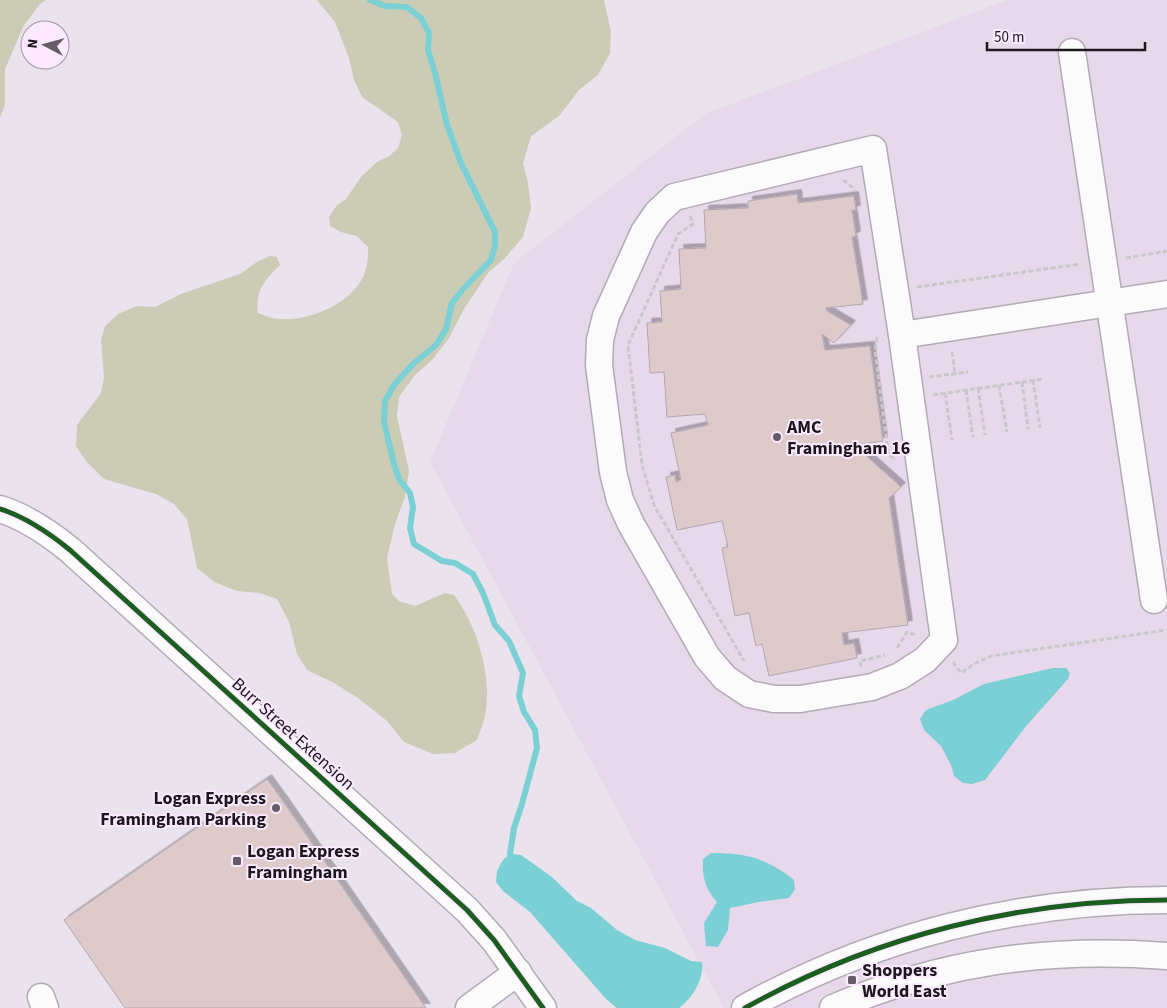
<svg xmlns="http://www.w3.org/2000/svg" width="1167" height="1008" font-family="'Source Sans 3',sans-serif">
  <defs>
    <filter id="shadow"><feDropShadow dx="4.5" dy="-4.5" stdDeviation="0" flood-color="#0004"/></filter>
  </defs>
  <rect width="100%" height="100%" fill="#eae2ed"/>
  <polygon fill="#e8d8ec" points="1007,0 1167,0 1167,1008 724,1008 430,462 514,263 705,114"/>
  <g fill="#caccb5">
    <polygon points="0,0 46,0 40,4 24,25 5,69 5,104 0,118"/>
    <path d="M317,0H604L611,32L610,53L598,75L579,90L559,116L531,136L523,163L528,183L531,208L523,237L505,258L488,273L464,309L449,338L433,359L415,375L399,397L397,416L409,471L405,497L395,524L387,558L392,594L399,601L415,606L445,593L454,595C477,626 491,672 486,710C485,720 480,731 477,740L455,753L433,754L404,742L387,721L358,698L334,683L307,670L297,654L289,622L277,599L260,593L237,591L214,582L197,568L187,519L174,504L156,494L104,479L86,461L76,446L77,425L101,393L104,377L101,340L105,326L118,314L137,306L155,307L181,294L240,274L257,262L270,256L277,257L280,265C264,281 255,290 258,313C266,316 273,319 281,319C310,321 350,304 363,277C368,267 368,257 368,247L357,236L341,232L330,226L329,217L337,205L346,199L361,177L377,162L388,157L398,148L402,135L398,122L362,97L354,80L349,58L335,22Z"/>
  </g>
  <g fill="#7ad0d4">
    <polygon points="1053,668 1066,668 1070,673 1068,679 1027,725 985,780 972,784 963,783 954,776 951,765 941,746 924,730 920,719 926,710 953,700 984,684"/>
    <path d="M711,853C748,853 765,858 794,880L795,889L789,898L759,902L730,908L728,930L718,947L706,946L704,923L717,902C705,890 702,875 703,859Z"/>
    <path d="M510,854L521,855L552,877L577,901L591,908L617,930L635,940L665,948L691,961L702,962C704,979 693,998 679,1008H617L606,999L530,912L503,891L496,882L497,871L503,860Z"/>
  </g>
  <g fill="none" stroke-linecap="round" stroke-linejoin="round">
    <polyline stroke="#7ad0d4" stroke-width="6" points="370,0 385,6 407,7 421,18 429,33 428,50 435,73 447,125 461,163 495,232 495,246 491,260 464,288 452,303 446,329 436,345 413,364 394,385 385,401 384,422 394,464 399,479 410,493 413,507 410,528 414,544 442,561 455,563 473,574 483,593 495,625 509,641 523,673 519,696 524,712 535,730 537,748 522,804 514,828 510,854"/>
  </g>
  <g fill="#dec9cb" stroke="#b2a9ae" filter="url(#shadow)">
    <polygon points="797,194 798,203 854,196 856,210 852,210 856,236 852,237 863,304 826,308 827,311 851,325 834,343 822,334 825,350 870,346 883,441 854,445 901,487 889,498 908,625 842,633 844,645 854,643 857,658 769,676 762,644 756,646 749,613 735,616 722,548 728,547 722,521 677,530 666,477 675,475 676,482 681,480 671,433 708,425 705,414 667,417 664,372 650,373 647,323 662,322 660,291 681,289 679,249 706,248 704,210 748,208 748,201"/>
    <polygon points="267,779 283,801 426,1008 125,1008 64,920"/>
  </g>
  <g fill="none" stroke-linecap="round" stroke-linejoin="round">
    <g stroke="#b1abb4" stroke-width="29">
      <g id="minor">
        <polyline points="1072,52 1154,600"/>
        <polygon points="873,149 902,335 944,640 925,660 900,676 872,687 800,699 774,699 749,694 725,678 707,657 631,524 620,500 613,472 599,365 600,340 606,316 644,232 657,213 674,197"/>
        <polyline points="902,335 1167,294"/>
        <path d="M0,509C26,517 49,533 70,550L467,910L494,940L543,1008"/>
        <polyline points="41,997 45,1008"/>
        <polyline points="469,1008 518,972"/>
        <path d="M745,1008C874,936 1019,900 1167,900"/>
        <path d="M833,1008C943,961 1048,947 1167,956"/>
      </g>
    </g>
    <g stroke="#cac7ca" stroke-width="3" stroke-dasharray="5 2.5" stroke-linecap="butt">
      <polyline points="843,180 849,184 855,191"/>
      <polyline points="690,216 693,224 678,234 628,345 642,465 654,505 744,661"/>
      <polyline points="1126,258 1167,251"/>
      <polyline points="917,287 1081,264"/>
      <polyline points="877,337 875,351 888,452 894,460"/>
      <polyline points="952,352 955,373"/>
      <polyline points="929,377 968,372"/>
      <polyline points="1033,380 1040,428"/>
      <polyline points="1022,382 1028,429"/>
      <polyline points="999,385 1007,432"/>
      <polyline points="978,388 985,435"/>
      <polyline points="966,390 973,437"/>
      <polyline points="945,393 952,440"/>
      <polyline points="933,395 1043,379"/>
      <polyline points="897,648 907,632 916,635"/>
      <polyline points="953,662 961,673 974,664 991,656 1167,630"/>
      <polyline points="861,667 860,661 885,655"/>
    </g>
    <use href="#minor" stroke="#fcfbfc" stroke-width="26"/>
    <g stroke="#fbeaff" stroke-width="8">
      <g id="cycleway">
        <path d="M0,509C26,517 49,533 70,550L467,910L494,940L543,1008"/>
        <path d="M745,1008C874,936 1019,900 1167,900"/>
      </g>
    </g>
    <use href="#cycleway" stroke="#1b5e20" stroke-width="5"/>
  </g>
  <g fill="#645d66" stroke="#fbeaff" stroke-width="2">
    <circle cx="777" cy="437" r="5"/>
    <circle cx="276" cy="808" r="5"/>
    <rect x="232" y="856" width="10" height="10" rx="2.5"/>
    <rect x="847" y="975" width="10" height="10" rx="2.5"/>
  </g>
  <g text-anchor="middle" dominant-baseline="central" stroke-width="4" stroke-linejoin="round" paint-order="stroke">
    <g font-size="18" font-weight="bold" fill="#1c161d" stroke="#fbeaff" text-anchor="start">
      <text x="787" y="427">AMC<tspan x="787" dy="21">Framingham 16</tspan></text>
      <text x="266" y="798" text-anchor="end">Logan Express<tspan x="266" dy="21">Framingham Parking</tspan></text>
      <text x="247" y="851">Logan Express<tspan x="247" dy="21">Framingham</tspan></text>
      <text x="862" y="970">Shoppers<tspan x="862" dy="21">World East</tspan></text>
    </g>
    <g font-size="18" fill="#1c161d" stroke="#fbeaff">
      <text transform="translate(293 734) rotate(42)">Burr Street Extension</text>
    </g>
  </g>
  <g transform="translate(45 45) rotate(276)"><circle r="24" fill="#fbeaff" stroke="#a295a5"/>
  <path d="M0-4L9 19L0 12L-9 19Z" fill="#645d66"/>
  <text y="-8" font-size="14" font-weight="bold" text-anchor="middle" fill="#1c161d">N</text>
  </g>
  <path d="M987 42v8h158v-8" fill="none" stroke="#1c161d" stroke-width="2.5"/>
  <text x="994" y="42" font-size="15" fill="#1c161d" stroke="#fbeaff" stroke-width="4" paint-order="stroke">50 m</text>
</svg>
